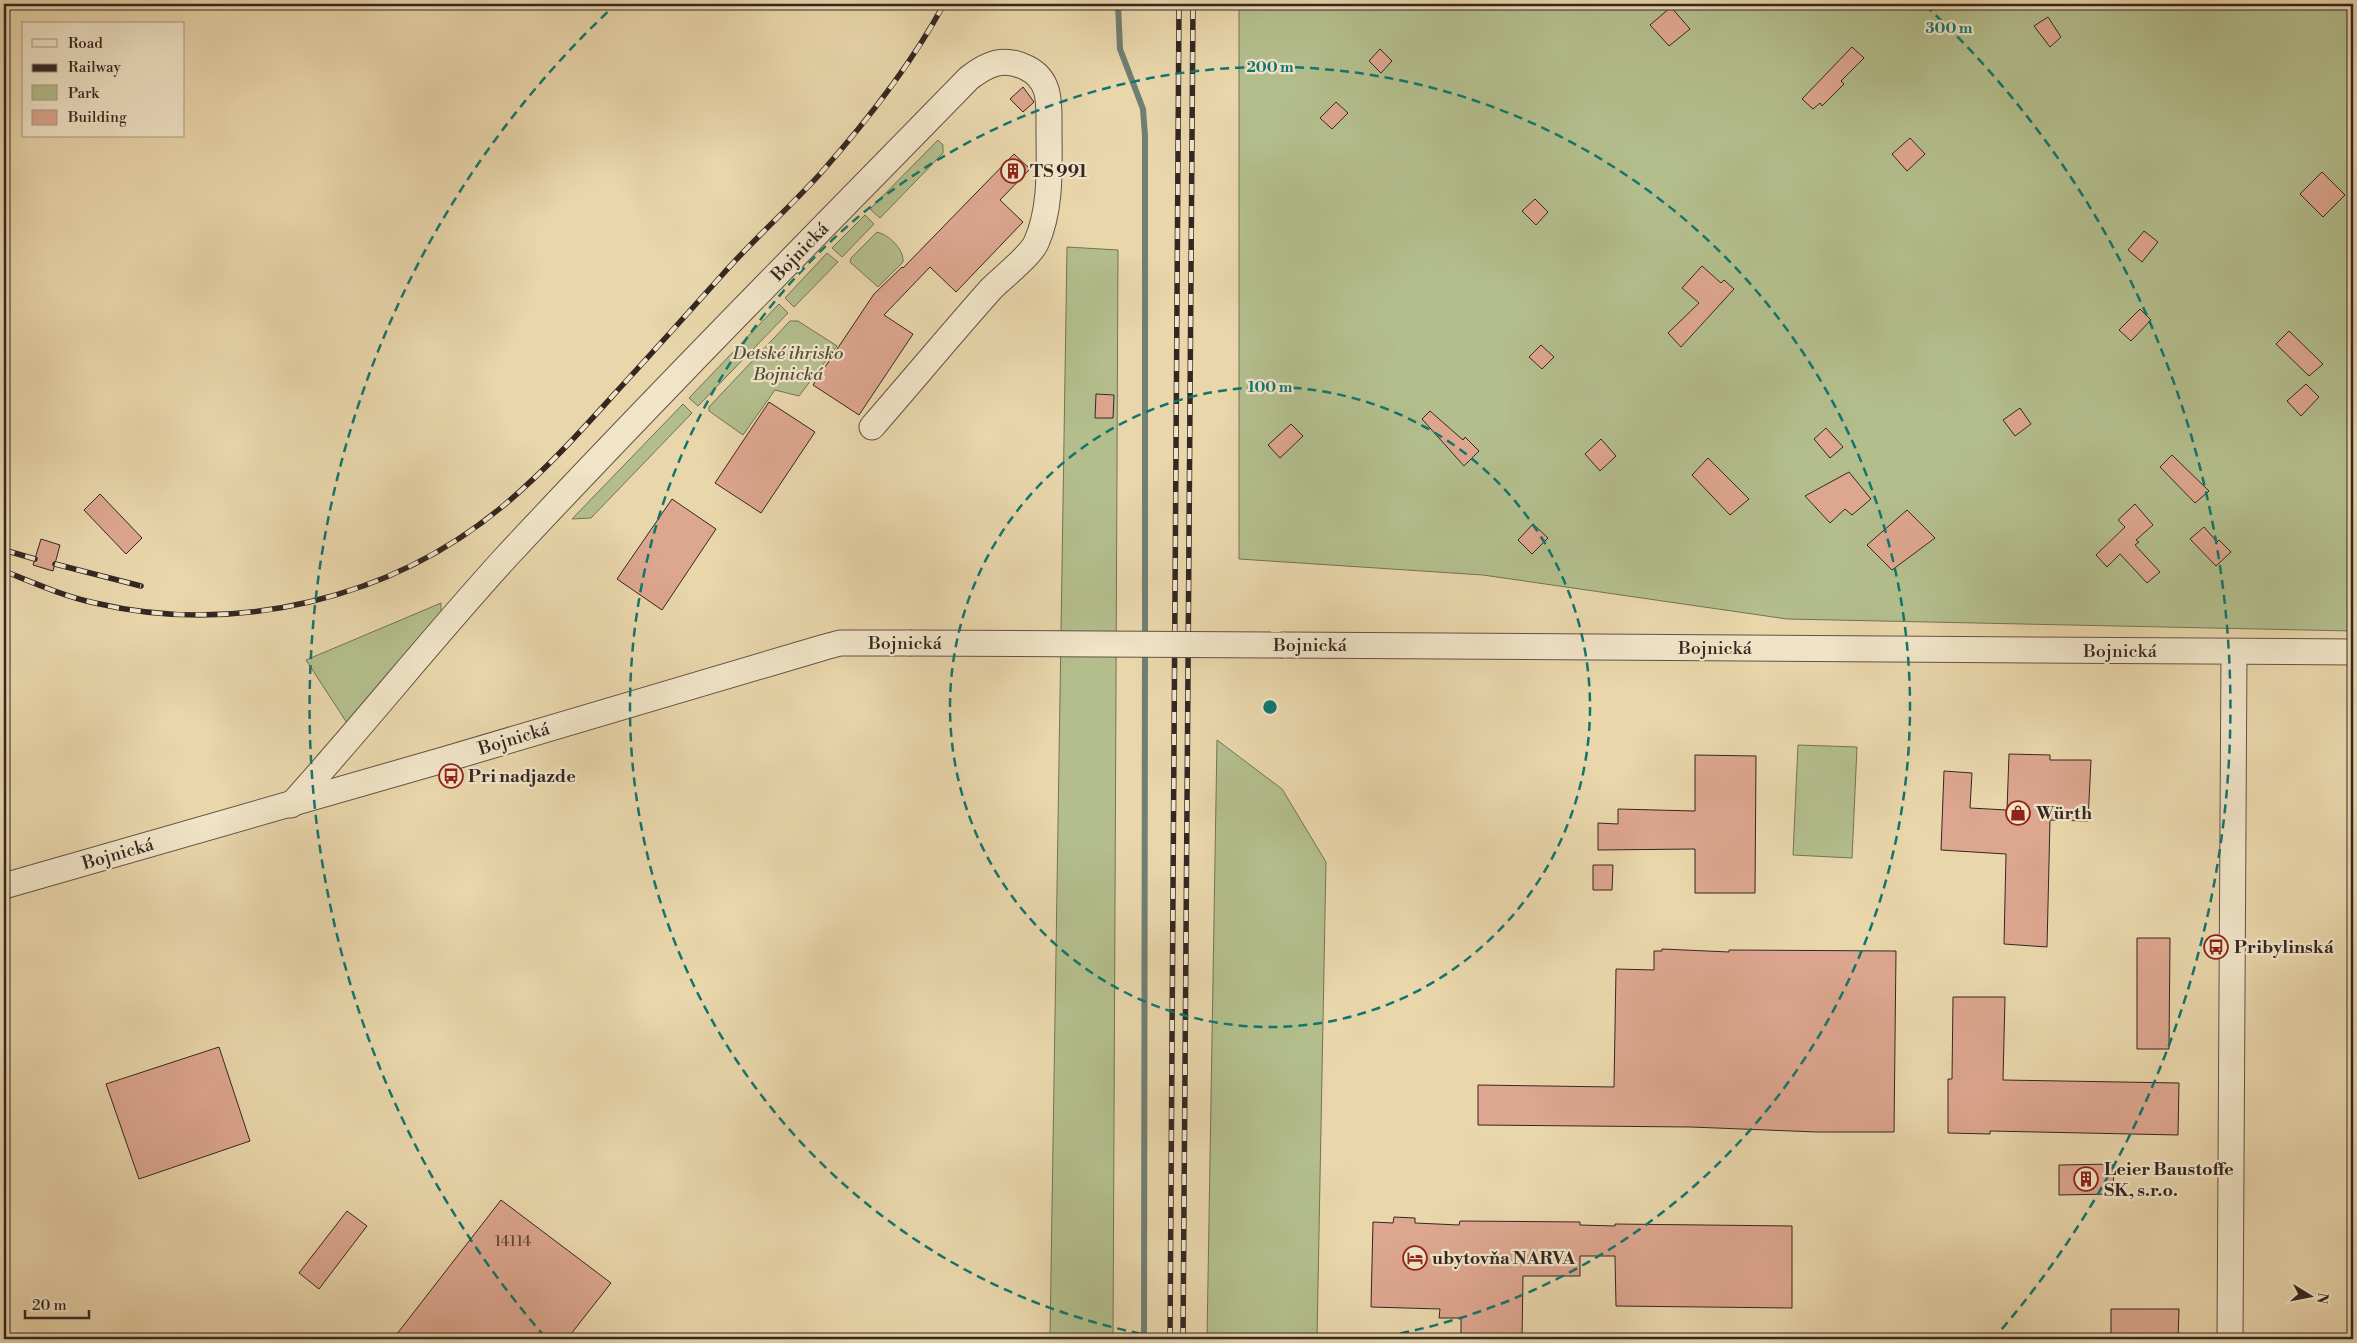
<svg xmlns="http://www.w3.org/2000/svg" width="2357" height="1343" font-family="'Libre Bodoni',serif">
  <rect width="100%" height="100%" fill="#e9d6ab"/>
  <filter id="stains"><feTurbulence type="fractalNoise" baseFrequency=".004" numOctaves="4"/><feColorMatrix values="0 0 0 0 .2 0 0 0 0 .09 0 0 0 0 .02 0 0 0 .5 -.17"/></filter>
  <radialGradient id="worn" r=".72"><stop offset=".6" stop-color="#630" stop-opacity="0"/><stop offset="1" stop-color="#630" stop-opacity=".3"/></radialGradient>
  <g fill="#b3be8c" stroke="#747257">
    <polygon points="1239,4 2353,4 2353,631 1787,619 1483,575 1239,559"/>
    <polygon points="938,140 943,145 943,153 880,218 870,209"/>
    <polygon points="865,215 874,224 842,257 832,248"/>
    <path d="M877,232C889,235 904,249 903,262L878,287L850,262L851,258Z"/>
    <polygon points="1067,247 1118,250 1113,1339 1050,1339"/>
    <polygon points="827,253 838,262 794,307 785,298"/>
    <polygon points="779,304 788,313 698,406 689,398"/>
    <polygon points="790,321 798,321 837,346 799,396 775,390 743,435 709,411 709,407"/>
    <polygon points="683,404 692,413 591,518 572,519"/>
    <polygon points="441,603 441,612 347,723 306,660"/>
    <polygon points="1217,740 1282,789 1326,862 1317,1339 1207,1339"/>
    <polygon points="1798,745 1857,747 1852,858 1793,855"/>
  </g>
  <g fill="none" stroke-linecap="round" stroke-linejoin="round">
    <g stroke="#6f7f73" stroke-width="6">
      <polyline points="1118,4 1120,49 1143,109 1145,136 1145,641"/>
      <polyline points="1144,1339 1145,651"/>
    </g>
  </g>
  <g fill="#dda68f" stroke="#342722">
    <polygon points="1671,7 1690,29 1669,46 1650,25"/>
    <polygon points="2048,17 2061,37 2050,47 2034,26"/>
    <polygon points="1852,47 1864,58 1841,81 1844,84 1822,106 1820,103 1813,109 1802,99"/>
    <polygon points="1380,49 1392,61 1381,73 1369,61"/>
    <polygon points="1023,87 1034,102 1023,112 1010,99"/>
    <polygon points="1336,102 1348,113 1332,129 1320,118"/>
    <polygon points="1910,138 1925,154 1907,171 1892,154"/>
    <polygon points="1014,154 1030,169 1000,200 1023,222 956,292 930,267 884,315 913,334 859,415 813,385 874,294 902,267 903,268"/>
    <polygon points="2322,172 2345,195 2323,217 2300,194"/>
    <polygon points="1535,199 1548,212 1536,225 1522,211"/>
    <polygon points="2144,231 2158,242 2142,262 2128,250"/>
    <polygon points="1702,266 1721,283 1724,280 1734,289 1681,347 1668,333 1699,303 1682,288"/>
    <polygon points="2140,309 2151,320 2131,341 2119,330"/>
    <polygon points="2289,331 2323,364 2309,376 2276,344"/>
    <polygon points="1541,345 1554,357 1542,369 1529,357"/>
    <polygon points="2306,384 2319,397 2301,416 2287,401"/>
    <polygon points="1096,394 1114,395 1113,418 1095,418"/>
    <polygon points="769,402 815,432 761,513 715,483"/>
    <polygon points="2020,408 2031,424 2015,436 2003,420"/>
    <polygon points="1430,411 1463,440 1465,437 1479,451 1464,466 1422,419"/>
    <polygon points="1291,424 1303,436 1280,458 1268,445"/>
    <polygon points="1826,428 1843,447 1830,458 1814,439"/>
    <polygon points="1601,439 1616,456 1600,471 1585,454"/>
    <polygon points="2172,455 2209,491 2195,503 2160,467"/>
    <polygon points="1708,458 1749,499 1730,515 1692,475"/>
    <polygon points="1849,472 1871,499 1852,515 1845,509 1830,523 1805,496"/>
    <polygon points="100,494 142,538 126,554 84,510"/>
    <polygon points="672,499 716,529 662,610 617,579"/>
    <polygon points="2135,504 2153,525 2136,540 2139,542 2135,545 2160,572 2147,583 2120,554 2107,567 2096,555 2125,527 2118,520"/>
    <polygon points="1907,510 1935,538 1892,570 1867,545"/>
    <polygon points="1533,524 1548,538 1532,554 1518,540"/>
    <polygon points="2204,527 2217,542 2219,540 2231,552 2216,566 2190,539"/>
    <polygon points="41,539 60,545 53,571 33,565"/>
    <polygon points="2009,754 2050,755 2050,760 2091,760 2088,821 2050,820 2047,947 2004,944 2006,854 1941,850 1944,771 1972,773 1970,808 2007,810"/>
    <polygon points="1695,755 1756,756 1755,893 1695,893 1695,849 1598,850 1598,823 1618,824 1618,809 1695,811"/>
    <polygon points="1593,865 1613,865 1612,890 1593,890"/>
    <polygon points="2137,938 2170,938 2169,1049 2137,1049"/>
    <polygon points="1662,949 1729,952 1729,950 1896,951 1894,1132 1817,1132 1691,1127 1478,1125 1478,1085 1614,1087 1616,969 1654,970 1654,951 1662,951"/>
    <polygon points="1953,997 2005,997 2003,1080 2179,1083 2178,1135 1990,1131 1990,1134 1948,1133 1948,1079 1952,1079"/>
    <polygon points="219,1047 250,1141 139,1179 106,1084"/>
    <polygon points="2113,1164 2114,1194 2059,1195 2059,1165"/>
    <polygon points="501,1200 611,1283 567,1339 393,1339"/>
    <polygon points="347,1211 367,1226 319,1289 299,1273"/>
    <polygon points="1394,1217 1415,1218 1415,1223 1459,1225 1460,1221 1580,1222 1580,1225 1615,1226 1615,1224 1792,1226 1792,1308 1616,1306 1615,1256 1580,1256 1580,1276 1523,1276 1522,1339 1461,1339 1461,1318 1439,1318 1440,1309 1371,1307 1373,1222 1393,1223"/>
    <polygon points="2111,1309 2179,1309 2178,1339 2111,1339"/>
  </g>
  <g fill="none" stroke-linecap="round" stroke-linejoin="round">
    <g stroke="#615344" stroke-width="27">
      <g id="minor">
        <polyline points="1283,645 2353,652"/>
        <path d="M291,805C365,723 433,637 507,556C658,394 814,237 969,78C987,64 1004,56 1027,68C1051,80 1049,103 1049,127C1049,165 1052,208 1036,243C1030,256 1002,278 991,289C951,334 912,381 872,427"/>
        <polyline points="4,886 443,760 825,647 840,643 909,643"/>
        <polyline points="2230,1339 2234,652"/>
      </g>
    </g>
    <use href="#minor" stroke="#f1e4c8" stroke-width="25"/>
    <g stroke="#342722" stroke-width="5.5">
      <g id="rail">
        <polyline points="4,550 35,559"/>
        <polyline points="55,564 141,586"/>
        <path d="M4,571C34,583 63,596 95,603C236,636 392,599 503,506C545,471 581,431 618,390C653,352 688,313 723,274C754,239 789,208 820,174C866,122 911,65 944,4"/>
        <polyline points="1170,1339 1179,4"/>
        <polyline points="1183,1339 1193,4"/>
      </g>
    </g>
    <use href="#rail" stroke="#f1e4c8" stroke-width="4" stroke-dasharray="11" stroke-linecap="butt"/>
    <g stroke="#615344" stroke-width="27" stroke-linecap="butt">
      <polyline id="minor-bridge" points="909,643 1283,645"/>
    </g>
    <use href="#minor-bridge" stroke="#f1e4c8" stroke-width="25"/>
  </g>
  <g fill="none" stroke="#0f766e" stroke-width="2.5" stroke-dasharray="9 6">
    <circle cx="1270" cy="707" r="320"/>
    <path d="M1170 1339A640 640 0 1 1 1370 1339"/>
    <path d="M545 1337A960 960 0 0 1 615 5M1925 5A960 960 0 0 1 1995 1337"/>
  </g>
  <defs>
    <g id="building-ring" transform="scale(1.25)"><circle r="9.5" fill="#f1e4c8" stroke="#8f2418" stroke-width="1.5"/><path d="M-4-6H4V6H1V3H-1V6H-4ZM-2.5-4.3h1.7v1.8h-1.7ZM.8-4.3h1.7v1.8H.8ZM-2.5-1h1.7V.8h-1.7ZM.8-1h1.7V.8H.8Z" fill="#8f2418"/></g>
    <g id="bus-ring" transform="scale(1.25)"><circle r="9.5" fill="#f1e4c8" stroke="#8f2418" stroke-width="1.5"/><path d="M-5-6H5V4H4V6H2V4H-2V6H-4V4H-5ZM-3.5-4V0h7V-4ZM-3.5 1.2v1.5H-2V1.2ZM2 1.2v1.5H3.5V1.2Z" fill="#8f2418"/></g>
    <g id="shop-ring" transform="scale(1.25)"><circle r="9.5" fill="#f1e4c8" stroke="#8f2418" stroke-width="1.5"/><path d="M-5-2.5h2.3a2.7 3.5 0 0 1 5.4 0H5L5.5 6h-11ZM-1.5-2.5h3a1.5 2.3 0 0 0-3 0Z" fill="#8f2418"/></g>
    <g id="hotel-ring" transform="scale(1.25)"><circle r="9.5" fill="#f1e4c8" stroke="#8f2418" stroke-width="1.5"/><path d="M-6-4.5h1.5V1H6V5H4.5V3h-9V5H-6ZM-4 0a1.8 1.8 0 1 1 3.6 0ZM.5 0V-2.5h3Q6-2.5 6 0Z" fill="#8f2418"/></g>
  </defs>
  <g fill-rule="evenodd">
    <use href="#building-ring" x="1013" y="171"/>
    <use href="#bus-ring" x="451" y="776"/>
    <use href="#shop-ring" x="2018" y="813"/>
    <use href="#bus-ring" x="2216" y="947"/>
    <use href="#building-ring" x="2086" y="1179"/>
    <use href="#hotel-ring" x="1415" y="1258"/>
  </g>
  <g text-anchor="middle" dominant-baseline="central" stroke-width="4.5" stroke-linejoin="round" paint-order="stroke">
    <g font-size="15" fill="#5e473d">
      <text x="513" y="1241">14114</text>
    </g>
    <g font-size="18" font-weight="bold" fill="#342722" stroke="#f1e4c8" text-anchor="start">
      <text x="1030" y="171">TS 991</text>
      <text x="468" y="776">Pri nadjazde</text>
      <text x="2036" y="813">Würth</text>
      <text x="2234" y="947">Pribylinská</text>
      <text x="2104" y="1169">Leier Baustoffe<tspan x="2104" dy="21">SK, s.r.o.</tspan></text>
      <text x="1432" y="1258">ubytovňa NARVA</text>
    </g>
    <g font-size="18" fill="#342722" stroke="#f1e4c8">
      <text transform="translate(800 252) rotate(-46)">Bojnická</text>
      <text x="905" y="643">Bojnická</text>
      <text x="1310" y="645">Bojnická</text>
      <text x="1715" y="648">Bojnická</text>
      <text x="2120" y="651">Bojnická</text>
      <text transform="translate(514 739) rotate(-17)">Bojnická</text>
      <text transform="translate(118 854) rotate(-16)">Bojnická</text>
    </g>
    <g font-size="18" font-style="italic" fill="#544d3c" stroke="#f1e4c8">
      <text x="788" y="353">Detské ihrisko<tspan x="788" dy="21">Bojnická</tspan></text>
    </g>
  </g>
  <circle cx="1270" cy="707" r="8" fill="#0f766e" stroke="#f1e4c8" stroke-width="2.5"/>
  <g font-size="15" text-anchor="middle" font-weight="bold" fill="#0f766e" stroke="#f1e4c8" stroke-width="4.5" stroke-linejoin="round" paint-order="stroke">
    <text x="1949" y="33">300 m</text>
    <text x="1270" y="72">200 m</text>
    <text x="1270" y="392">100 m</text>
  </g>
  <rect width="2357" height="1343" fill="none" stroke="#e9d6ab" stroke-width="20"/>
  <rect x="5" y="5" width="2347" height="1333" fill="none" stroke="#342722" stroke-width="2.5"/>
  <rect x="10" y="10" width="2337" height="1323" fill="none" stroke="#342722"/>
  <rect x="22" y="22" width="162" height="115" fill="#f1e4c8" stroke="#a59886"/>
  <rect x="32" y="39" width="25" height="8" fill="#f1e4c8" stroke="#a59886"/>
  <text x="68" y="48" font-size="15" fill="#342722">Road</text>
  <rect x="32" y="64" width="25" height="8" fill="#342722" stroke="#a59886"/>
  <text x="68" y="72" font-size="15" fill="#342722">Railway</text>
  <rect x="32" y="85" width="25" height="15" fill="#b3be8c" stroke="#a59886"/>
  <text x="68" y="98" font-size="15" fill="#342722">Park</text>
  <rect x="32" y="110" width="25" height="15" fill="#dda68f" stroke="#a59886"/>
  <text x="68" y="122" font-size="15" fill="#342722">Building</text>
  <g transform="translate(2310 1296) rotate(100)" stroke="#f1e4c8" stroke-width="4" paint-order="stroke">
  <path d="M0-4L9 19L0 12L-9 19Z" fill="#342722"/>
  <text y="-8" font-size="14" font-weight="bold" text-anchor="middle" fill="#342722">N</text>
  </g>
  <path d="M25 1310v8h64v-8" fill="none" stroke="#342722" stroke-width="2.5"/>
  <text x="32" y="1310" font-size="15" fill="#342722" stroke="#f1e4c8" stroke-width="4" paint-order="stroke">20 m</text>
  <rect width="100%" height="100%" filter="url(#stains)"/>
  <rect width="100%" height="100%" fill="url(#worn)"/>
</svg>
